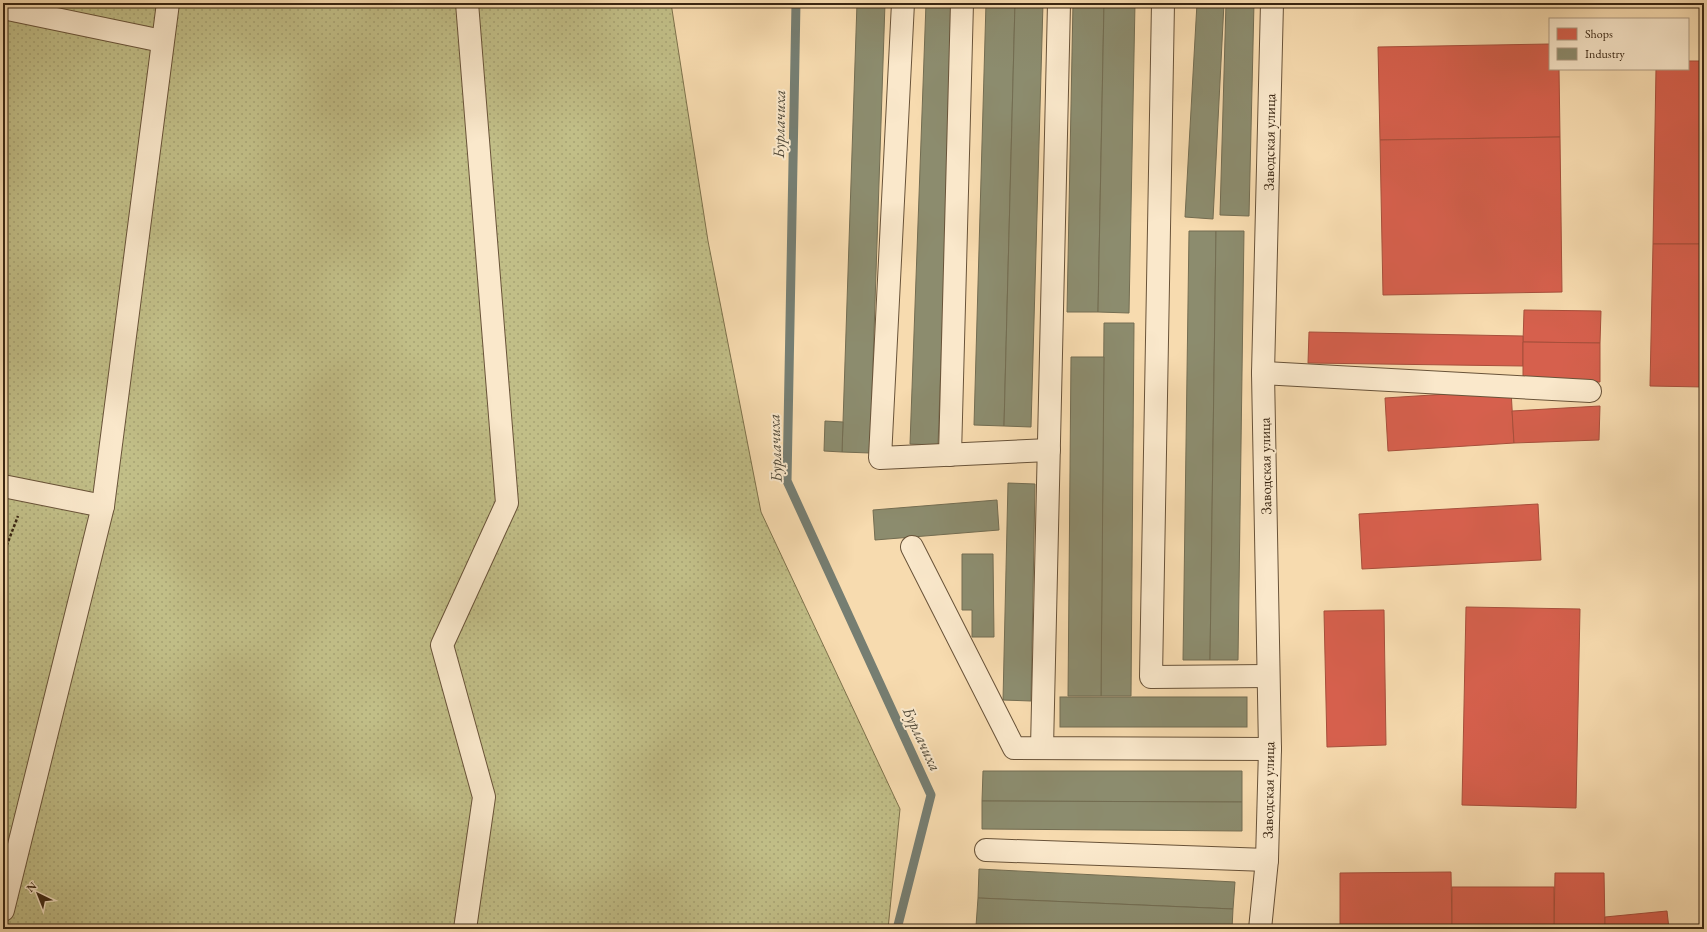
<svg xmlns="http://www.w3.org/2000/svg" width="1707" height="932" font-family="'EB Garamond',serif">
  <defs>
    <pattern id="park-dots" width="8" height="8" patternUnits="userSpaceOnUse"><rect width="8" height="8" fill="#c1be87"/><path d="M2 2h.1M6 6h.1" fill="none" stroke="#a7a374" stroke-width="1.8" stroke-linecap="round"/></pattern>
  </defs>
  <rect width="100%" height="100%" fill="#f7dbaf"/>
  <filter id="stains"><feTurbulence type="fractalNoise" baseFrequency=".005" numOctaves="4"/><feColorMatrix values="0 0 0 0 .2 0 0 0 0 .09 0 0 0 0 .02 0 0 0 .5 -.17"/></filter>
  <radialGradient id="worn" r=".72"><stop offset=".6" stop-color="#630" stop-opacity="0"/><stop offset="1" stop-color="#630" stop-opacity=".3"/></radialGradient>
  <polygon fill="url(#park-dots)" stroke="#7e724c" points="3,3 671,3 708,241 761,512 900,809 888,929 3,929"/>
  <g fill="#d6604d" stroke="#a74f3b">
    <polygon points="1550,44 1550,69 1559,69 1560,137 1380,140 1378,47"/>
    <polygon points="1688,61 1704,61 1704,244 1653,244 1656,69 1688,69"/>
    <polygon points="1560,137 1562,292 1383,295 1380,140"/>
    <polygon points="1653,244 1704,244 1704,387 1650,386"/>
    <polygon points="1524,310 1601,311 1600,343 1523,342"/>
    <polygon points="1309,332 1523,336 1523,366 1308,363"/>
    <polygon points="1523,342 1600,343 1600,382 1523,381"/>
    <polygon points="1511,390 1514,443 1388,451 1385,398"/>
    <polygon points="1600,406 1599,440 1514,443 1512,411"/>
    <polygon points="1538,504 1541,560 1362,569 1359,514"/>
    <polygon points="1466,607 1580,609 1576,808 1462,805"/>
    <polygon points="1384,610 1386,745 1327,747 1324,611"/>
    <polygon points="1451,872 1452,929 1340,929 1340,873"/>
    <polygon points="1555,873 1604,873 1605,929 1554,929"/>
    <rect x="1452" y="887" width="102" height="42"/>
    <polygon points="1667,911 1669,929 1605,929 1605,917"/>
  </g>
  <g fill="#8c8c6e" stroke="#736d52">
    <polygon points="857,3 885,3 870,453 842,452"/>
    <polygon points="926,3 954,3 938,445 910,444"/>
    <polygon points="986,3 1015,3 1004,426 974,425"/>
    <polygon points="1015,3 1043,3 1031,427 1004,426"/>
    <polygon points="1073,3 1104,3 1098,312 1067,312"/>
    <polygon points="1104,3 1135,3 1129,313 1098,312"/>
    <polygon points="1197,3 1224,3 1213,219 1185,217"/>
    <polygon points="1226,3 1254,3 1249,216 1220,215"/>
    <polygon points="1189,231 1216,231 1210,660 1183,660"/>
    <polygon points="1216,231 1244,231 1238,660 1210,660"/>
    <polygon points="1104,323 1134,323 1131,696 1101,696"/>
    <polygon points="1071,357 1104,357 1101,696 1068,696"/>
    <polygon points="825,421 843,422 842,452 824,451"/>
    <polygon points="1008,483 1035,484 1031,701 1003,700"/>
    <polygon points="997,500 999,530 875,540 873,510"/>
    <polygon points="962,554 993,554 994,637 972,637 972,610 962,610"/>
    <rect x="1060" y="697" width="187" height="30"/>
    <polygon points="983,771 1242,771 1242,802 982,801"/>
    <polygon points="982,801 1242,802 1242,831 982,829"/>
    <polygon points="979,869 1235,882 1233,909 978,898"/>
    <polygon points="978,898 1233,909 1232,929 1037,929 976,926"/>
  </g>
  <g fill="none" stroke-linecap="round" stroke-linejoin="round">
    <polyline stroke="#767e72" stroke-width="9" points="796,3 787,481 931,795 897,929"/>
    <g stroke="#695339" stroke-width="24">
      <g id="minor">
        <polyline points="903,3 880,458 1049,450"/>
        <polyline points="1163,3 1151,677 1268,676"/>
        <polyline points="3,8 162,41"/>
        <polyline points="1263,373 1590,391"/>
        <polyline points="950,455 962,3"/>
        <polyline points="3,486 103,506"/>
        <polyline points="912,547 1014,748 1270,749"/>
        <polyline points="1042,748 1059,3"/>
        <polyline points="986,850 1267,860"/>
        <polyline points="3,910 103,506 168,3"/>
        <polyline points="465,929 484,797 442,645 507,503 467,3"/>
        <polyline points="1260,929 1267,860 1270,749 1263,373 1272,3"/>
      </g>
    </g>
    <polyline stroke="#3a2612" stroke-width="2.5" stroke-dasharray="3 2" stroke-linecap="butt" points="3,555 18,516"/>
    <use href="#minor" stroke="#fae8cb" stroke-width="22"/>
  </g>
  <g text-anchor="middle" dominant-baseline="central" stroke-width="4" stroke-linejoin="round" paint-order="stroke">
    <g font-size="15" fill="#3a2612" stroke="#fae8cb">
      <text transform="translate(1269 142) rotate(-89)">Заводская улица</text>
      <text transform="translate(1265 466) rotate(-91)">Заводская улица</text>
      <text transform="translate(1268 790) rotate(-89)">Заводская улица</text>
    </g>
    <g font-size="16" font-style="italic" fill="#534b3a" stroke="#fae8cb">
      <text transform="translate(779 124) rotate(-89)">Бурлачиха</text>
      <text transform="translate(775 448) rotate(-92)">Бурлачиха</text>
      <text transform="translate(922 739) rotate(65)">Бурлачиха</text>
    </g>
  </g>
  <rect width="1707" height="932" fill="none" stroke="#f7dbaf" stroke-width="16"/>
  <rect x="4" y="4" width="1699" height="924" fill="none" stroke="#3a2612" stroke-width="2"/>
  <rect x="8" y="8" width="1691" height="916" fill="none" stroke="#3a2612"/>
  <rect x="1549" y="18" width="140" height="52" fill="#fae8cb" stroke="#ad9a81"/>
  <rect x="1557" y="28" width="20" height="12" fill="#d6604d" stroke="#ad9a81"/>
  <text x="1585" y="38" font-size="12" fill="#3a2612">Shops</text>
  <rect x="1557" y="48" width="20" height="12" fill="#8c8c6e" stroke="#ad9a81"/>
  <text x="1585" y="58" font-size="12" fill="#3a2612">Industry</text>
  <g transform="translate(38 894) rotate(317)" stroke="#fae8cb" stroke-width="3" paint-order="stroke">
  <path d="M0-3L7 15L0 10L-7 15Z" fill="#3a2612"/>
  <text y="-6" font-size="11" font-weight="bold" text-anchor="middle" fill="#3a2612">N</text>
  </g>
  <rect width="100%" height="100%" filter="url(#stains)"/>
  <rect width="100%" height="100%" fill="url(#worn)"/>
</svg>
